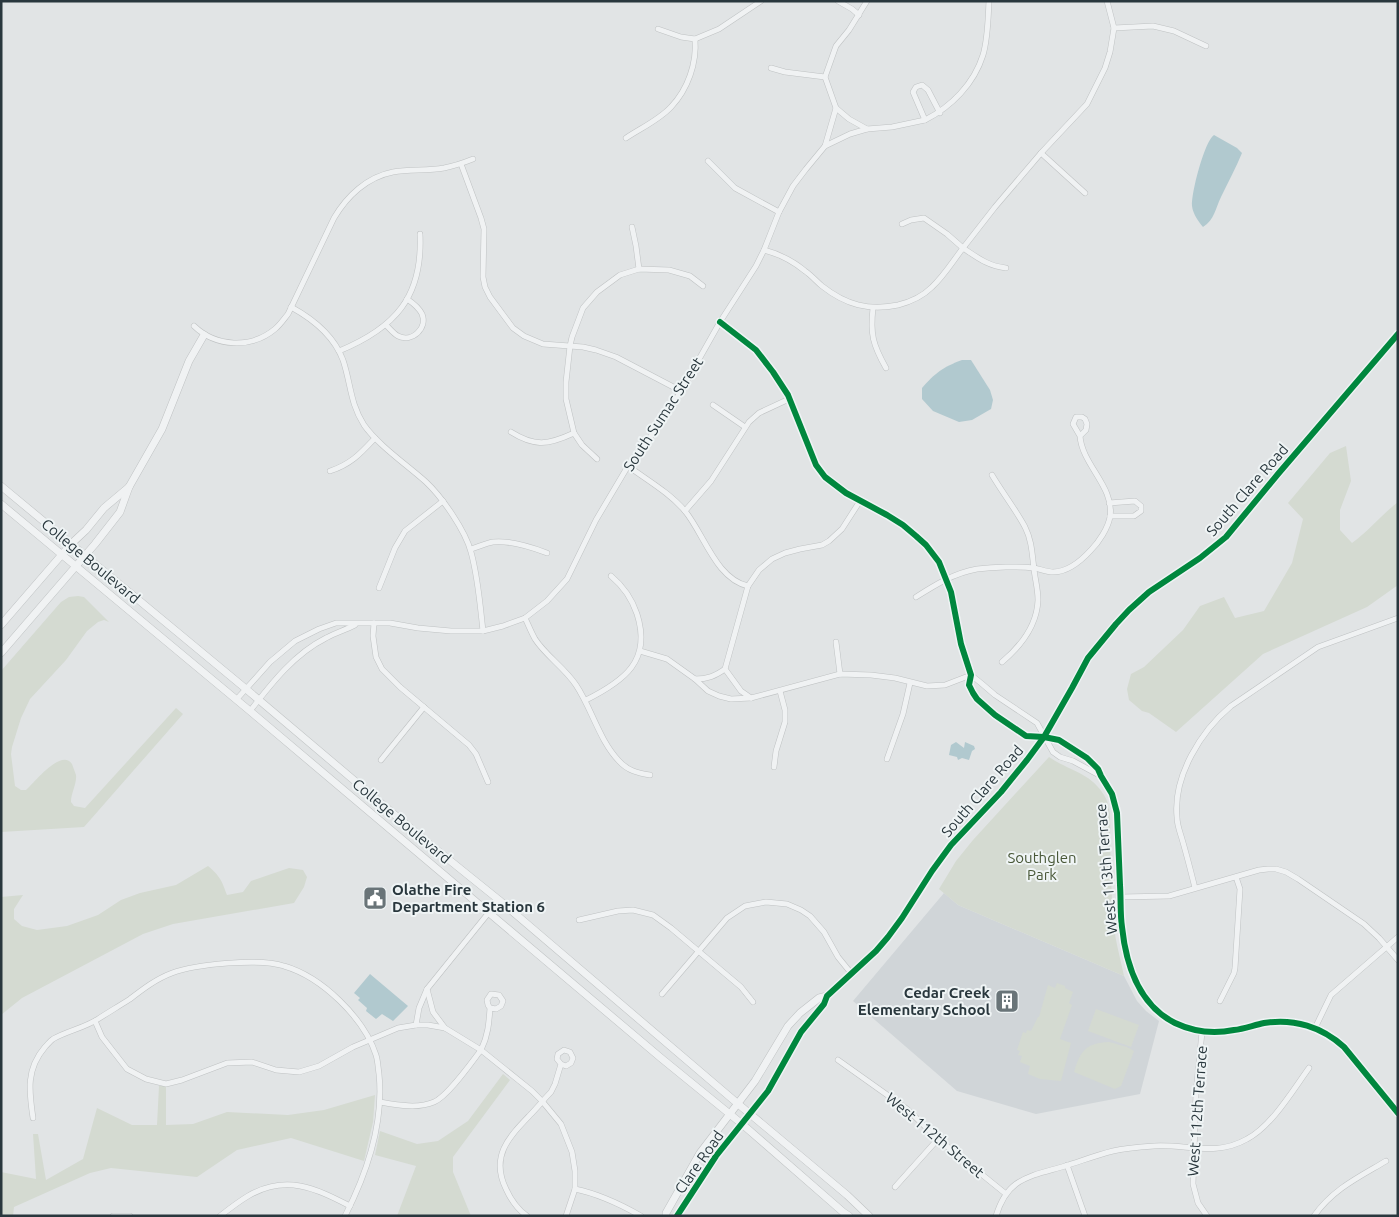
<svg xmlns="http://www.w3.org/2000/svg" width="1399" height="1217" font-family="Ubuntu,sans-serif">
  <rect width="100%" height="100%" fill="#e1e4e5"/>
  <polygon fill="#d0d5d8" points="944,893 958,905 1124,976 1137,1001 1146,1011 1159,1021 1140,1094 1036,1114 957,1091 853,1001"/>
  <g fill="#d4dad1">
    <path d="M1346,446L1351,481L1340,510V530L1352,543C1369,531 1381,515 1398,502V585L1367,607L1263,654L1176,732L1149,713L1142,711L1129,700L1127,689L1131,674L1144,667L1183,630L1200,606L1224,597L1235,618L1264,611L1292,563L1303,519L1288,503L1330,453Z"/>
    <path d="M78,596L84,597L109,622L104,620L98,622L87,631L66,660L30,699L21,718L12,747L11,754L15,786L21,790H26C34,783 61,748 72,764C73,767 75,772 76,775C77,784 71,793 71,802L74,806L85,808L176,708L183,714L84,827L1,832V671L61,602L69,597Z"/>
    <path d="M1049,757C1069,771 1090,772 1104,795C1112,807 1110,826 1110,840C1111,865 1111,891 1113,916C1114,937 1120,956 1124,976L958,905L939,889L956,861L973,840Z"/>
    <path d="M208,866C220,876 222,881 227,895L243,892L251,881L289,868L303,870L307,877L304,887L294,903L173,924L143,934L22,998L1,1015V897L23,895L14,909V919L22,926L37,930L67,926L98,915L121,900L140,893L176,885Z"/>
    <polygon points="1057,983 1065,986 1065,988 1073,992 1069,1003 1072,1005 1060,1039 1071,1043 1061,1081 1040,1079 1028,1074 1030,1066 1020,1062 1022,1056 1018,1055 1020,1051 1017,1050 1023,1032 1026,1033 1027,1030 1031,1031 1038,1017 1039,1017 1048,985 1055,988"/>
    <polygon points="1096,1009 1139,1025 1131,1047 1088,1031"/>
    <path d="M1109,1042L1127,1047L1134,1051L1121,1086L1115,1089L1074,1072C1080,1051 1086,1043 1109,1042Z"/>
    <polygon points="503,1074 510,1080 453,1157 453,1172 471,1216 397,1216 416,1166 375,1155 380,1131 417,1144 438,1141 468,1121"/>
    <polygon points="159,1086 166,1086 166,1125 193,1124 227,1112 288,1115 324,1110 375,1095 373,1122 364,1161 291,1138 237,1150 197,1177 111,1168 90,1173 14,1207 13,1216 1,1216 1,1172 36,1179 33,1134 38,1134 46,1180 83,1159 97,1108 132,1125 157,1125"/>
  </g>
  <g fill="#b1c9cf">
    <path d="M1214,135L1237,148L1242,153C1236,168 1228,182 1221,197C1215,209 1215,219 1203,227C1198,221 1193,214 1192,206C1191,194 1204,142 1214,135Z"/>
    <path d="M962,360H971L990,390L993,400L991,409L972,420L959,422L933,411L922,399V388C935,373 943,367 962,360Z"/>
    <polygon points="956,742 964,748 965,742 974,746 975,749 972,751 969,760 962,758 958,760 957,757 949,755 951,745"/>
    <polygon points="370,974 408,1006 393,1021 382,1014 376,1019 366,1011 367,1008 358,1000 360,998 354,993"/>
  </g>
  <g fill="none" stroke-linecap="round" stroke-linejoin="round">
    <g stroke="#bfc2c3" stroke-width="6">
      <g id="minor">
        <polyline points="838,1 852,9 859,15"/>
        <polyline points="867,1 849,30 836,46 825,77 836,108 849,119 867,129"/>
        <polyline points="1114,28 1153,26 1174,31 1206,46"/>
        <polyline points="658,29 681,37 695,39 719,29 761,1"/>
        <polyline points="771,68 785,72 825,77"/>
        <path d="M940,113L928,90L922,85L916,87L913,92L925,120C951,107 974,84 983,55C988,38 988,19 989,1"/>
        <path d="M626,138C641,128 659,120 671,107C688,89 697,63 695,39"/>
        <polyline points="825,146 836,108"/>
        <polyline points="1041,153 1087,104 1105,68 1110,52 1114,28 1107,1"/>
        <polyline points="708,161 735,188 779,212"/>
        <polyline points="461,164 481,218 484,229 483,277 485,287 490,297 513,328 524,336 543,344 583,347 596,350 616,357 681,391"/>
        <polyline points="902,224 911,220 924,218 947,234 963,248 995,207 1041,153 1085,193"/>
        <polyline points="632,227 636,246 639,269"/>
        <path d="M764,250C779,254 793,261 805,271C811,275 816,281 822,286C846,305 869,311 898,305C910,302 923,296 932,287C944,276 953,261 963,248C978,258 988,266 1006,268"/>
        <path d="M291,307C313,319 334,336 343,360C351,384 350,403 364,425C378,445 407,465 426,482C442,497 465,530 471,552C478,577 480,604 483,631"/>
        <path d="M873,308C870,334 873,345 886,368"/>
        <path d="M720,322L756,350L773,372L788,395L816,465L825,477L846,493L887,515L903,525L916,536L926,545L939,562L951,592L961,644L971,675L969,685L973,693L977,699L995,715L1026,736L1044,737L1059,740L1087,758L1098,769L1101,776L1112,794L1117,813C1118,837 1119,861 1120,885C1121,899 1120,914 1122,927C1126,965 1139,1005 1175,1023C1194,1032 1214,1034 1234,1030C1244,1029 1254,1025 1264,1023C1294,1018 1322,1027 1344,1047L1398,1113"/>
        <path d="M386,325C390,329 394,334 398,336C412,343 428,328 422,314C419,308 413,303 407,299"/>
        <path d="M194,326C216,347 251,349 275,329C280,325 284,319 288,314L334,218C347,196 367,177 393,172C410,169 427,171 444,168C454,166 463,163 473,159"/>
        <path d="M339,351C395,328 423,297 420,234"/>
        <polyline points="713,405 745,427"/>
        <path d="M511,432C535,447 548,445 574,433"/>
        <polyline points="597,459 582,445 574,433 566,399 566,382 570,346 572,337 583,308 597,292 620,275 639,269 669,270 690,276 703,286"/>
        <path d="M628,466C647,480 670,493 685,511C704,534 716,579 748,586"/>
        <path d="M330,471C351,464 360,454 375,438"/>
        <path d="M992,475C1002,492 1016,510 1025,527C1032,541 1032,554 1034,569C1035,579 1038,589 1038,600C1037,625 1021,646 1002,662"/>
        <polyline points="1109,503 1135,501 1141,506 1141,511 1134,516 1110,516"/>
        <polyline points="685,511 711,481 749,422 759,413 789,399"/>
        <path d="M471,549C478,547 486,543 493,542C510,540 531,547 547,553"/>
        <polyline points="379,588 395,548 405,531 443,501"/>
        <path d="M916,597C935,585 954,573 977,569C993,567 1019,566 1034,568C1040,569 1047,572 1053,572C1068,572 1081,561 1091,550C1099,542 1108,528 1110,517C1115,487 1082,465 1080,436L1086,430L1087,424L1085,419L1082,417H1076L1073,424L1080,436"/>
        <path d="M525,618C528,624 531,632 535,639C546,656 564,667 576,685C592,709 599,740 619,761C628,771 638,773 650,775"/>
        <polyline points="374,623 373,636 376,657 382,669 400,687 469,745 476,754 488,782"/>
        <polyline points="836,642 840,674"/>
        <polyline points="640,651 667,659 695,679 708,691 719,696 731,699 751,698 840,674 871,675 895,678 927,686 945,685 971,675"/>
        <polyline points="971,675 981,683 995,695 1037,723 1053,752 1060,757 1073,761 1101,776"/>
        <path d="M695,679C708,679 715,676 725,669"/>
        <polyline points="751,698 741,691 725,669 748,586 759,570 772,559 785,553 800,549 822,545 829,541 842,529 860,501"/>
        <polyline points="236,700 270,662 295,641 319,629 336,623 390,623 418,628 451,631 483,631 503,626 525,618 547,601 567,579 596,520 628,466 658,427 681,391 720,322 756,266 764,250 779,212 793,186 806,169 825,146 850,134 867,129 892,127 925,120"/>
        <path d="M586,700C624,681 652,661 637,614C632,599 623,586 611,576"/>
        <path d="M250,711C271,684 294,654 326,638C335,633 345,630 355,625"/>
        <polyline points="887,759 903,714 910,683"/>
        <polyline points="381,760 424,707"/>
        <polyline points="774,767 776,751 785,722 785,710 780,691"/>
        <path d="M1195,888C1191,872 1187,856 1182,839C1180,832 1177,825 1177,817C1173,776 1201,731 1231,706L1318,647L1398,618"/>
        <polyline points="1121,897 1169,896 1259,870 1268,869 1276,869 1286,872 1298,879 1364,924 1379,938 1398,960"/>
        <polyline points="579,920 618,911 633,910 653,915 671,928 741,987 753,1002"/>
        <polyline points="427,989 433,1012 445,1028"/>
        <polyline points="662,994 727,918 745,906 766,902 787,904 801,910 810,916 824,932 838,957 851,973"/>
        <polyline points="1220,1001 1234,973 1235,968 1240,889 1236,877"/>
        <polyline points="95,1021 102,1037 127,1069 146,1079 166,1084 182,1080 227,1063 252,1062 276,1070 299,1072 319,1066 353,1047 398,1028 416,1025 428,1025 445,1028 481,1050 532,1091 542,1101 561,1124 572,1152 575,1171 575,1189 566,1216"/>
        <polyline points="416,1025 419,1008 427,989 499,900"/>
        <polyline points="1315,1028 1331,995 1398,937"/>
        <polyline points="1202,1032 1196,1093 1193,1184 1198,1203 1207,1216"/>
        <polyline points="838,1060 907,1109 938,1139 1006,1194"/>
        <path d="M380,1102C397,1105 418,1109 434,1102C448,1096 471,1063 481,1050C488,1036 489,1023 490,1008L488,1005L487,1000L491,994L499,995L503,1001L501,1006L496,1009L490,1008"/>
        <path d="M33,1118C29,1091 26,1069 45,1047C48,1044 50,1041 53,1039C67,1031 84,1028 98,1019C109,1012 119,1006 130,999C143,989 156,979 172,973C196,964 260,958 284,966C322,977 364,1018 376,1055C378,1061 378,1068 379,1074C384,1123 367,1173 345,1216"/>
        <polyline points="1067,1165 1085,1216"/>
        <polyline points="895,1187 938,1139"/>
        <path d="M575,1189C599,1194 620,1204 641,1216"/>
        <polyline points="113,1216 130,1216"/>
        <path d="M220,1216C229,1209 238,1202 248,1196C286,1174 315,1188 350,1206"/>
        <path d="M527,1216C517,1209 511,1200 506,1189C490,1156 509,1137 530,1115C538,1107 544,1099 551,1092L555,1084L561,1064L557,1059L558,1054L564,1050L570,1052L573,1058L571,1063L566,1066L561,1064"/>
        <path d="M996,1216C1000,1203 1005,1192 1016,1184C1030,1174 1049,1171 1065,1166C1081,1161 1097,1155 1113,1151C1126,1148 1140,1147 1154,1146C1188,1144 1215,1157 1247,1139C1271,1127 1293,1090 1309,1068"/>
        <path d="M1314,1216C1333,1189 1359,1177 1386,1161"/>
      </g>
    </g>
    <g stroke="#bfc2c3" stroke-width="8">
      <g id="tertiary">
        <polyline points="1,486 246,689 427,842 499,900 737,1103 847,1195 869,1216"/>
        <polyline points="1,504 250,711 661,1058 742,1124 843,1212 849,1216"/>
        <polyline points="1,625 71,544 86,530 104,508 129,487"/>
        <polyline points="1,653 95,544 120,512 129,487 162,429 189,361 204,335"/>
        <polyline points="666,1216 666,1213 700,1153 755,1081 788,1026 800,1013 819,998 827,996"/>
        <polyline points="677,1216 716,1156 768,1091 801,1032 824,1004 827,996 876,951 888,937 902,918 932,871 951,845 1001,792 1027,760 1044,737 1072,688 1088,658 1116,624 1129,610 1149,592 1200,558 1226,537 1278,474 1398,334"/>
      </g>
    </g>
    <use href="#minor" stroke="#f0f2f3" stroke-width="5"/>
    <use href="#tertiary" stroke="#f0f2f3" stroke-width="7"/>
    <g stroke="#eff4f5" stroke-width="9">
      <g id="cycleway">
        <path d="M720,322L756,350L773,372L788,395L816,465L825,477L846,493L887,515L903,525L916,536L926,545L939,562L951,592L961,644L971,675L969,685L973,693L977,699L995,715L1026,736L1044,737L1059,740L1087,758L1098,769L1101,776L1112,794L1117,813C1118,837 1119,861 1120,885C1121,899 1120,914 1122,927C1126,965 1139,1005 1175,1023C1194,1032 1214,1034 1234,1030C1244,1029 1254,1025 1264,1023C1294,1018 1322,1027 1344,1047L1398,1113"/>
        <polyline points="677,1216 716,1156 768,1091 801,1032 824,1004 827,996 876,951 888,937 902,918 932,871 951,845 1001,792 1027,760 1044,737 1072,688 1088,658 1116,624 1129,610 1149,592 1200,558 1226,537 1278,474 1398,334"/>
      </g>
    </g>
    <use href="#cycleway" stroke="#00873e" stroke-width="6"/>
  </g>
  <defs>
    <g id="civic-square" transform="scale(1.25)"><rect x="-9" y="-9" width="18" height="18" rx="4" fill="#697478" stroke="#eff4f5"/><path d="M-.6-6.5H3V-4.5H.6V-3L4-1V1h2V6H-6V1h2V-1L-.6-3ZM-1.2 2.5V6h2.4V2.5Z" fill="#fff"/></g>
    <g id="building-square" transform="scale(1.25)"><rect x="-9" y="-9" width="18" height="18" rx="4" fill="#697478" stroke="#eff4f5"/><path d="M-4-6H4V6H1V3H-1V6H-4ZM-2.5-4.3h1.7v1.8h-1.7ZM.8-4.3h1.7v1.8H.8ZM-2.5-1h1.7V.8h-1.7ZM.8-1h1.7V.8H.8Z" fill="#fff"/></g>
  </defs>
  <g fill-rule="evenodd">
    <use href="#civic-square" x="375" y="898"/>
    <use href="#building-square" x="1007" y="1001"/>
  </g>
  <g text-anchor="middle" dominant-baseline="central" stroke-width="4" stroke-linejoin="round" paint-order="stroke">
    <g font-size="15" fill="#29373d" stroke="#eff4f5">
      <text transform="translate(663 414) rotate(-57)">South Sumac Street</text>
      <text transform="translate(1247 490) rotate(-49)">South Clare Road</text>
      <text transform="translate(91 561) rotate(40)">College Boulevard</text>
      <text transform="translate(982 791) rotate(-49)">South Clare Road</text>
      <text transform="translate(402 821) rotate(40)">College Boulevard</text>
      <text transform="translate(1106 869) rotate(-95)">West 113th Terrace</text>
      <text transform="translate(1197 1111) rotate(-86)">West 112th Terrace</text>
      <text transform="translate(935 1135) rotate(40)">West 112th Street</text>
      <text transform="translate(699 1162) rotate(-55)">Clare Road</text>
    </g>
    <g font-size="15" fill="#495838" stroke="#eff4f5">
      <text x="1042" y="857">Southglen<tspan x="1042" dy="17">Park</tspan></text>
    </g>
    <g font-size="15" font-weight="bold" fill="#29373d" stroke="#eff4f5" text-anchor="start">
      <text x="392" y="889">Olathe Fire<tspan x="392" dy="17">Department Station 6</tspan></text>
      <text x="990" y="992" text-anchor="end">Cedar Creek<tspan x="990" dy="17">Elementary School</tspan></text>
    </g>
  </g>
  <rect width="1399" height="1217" fill="none" stroke="#29373d" stroke-width="5"/>
</svg>
